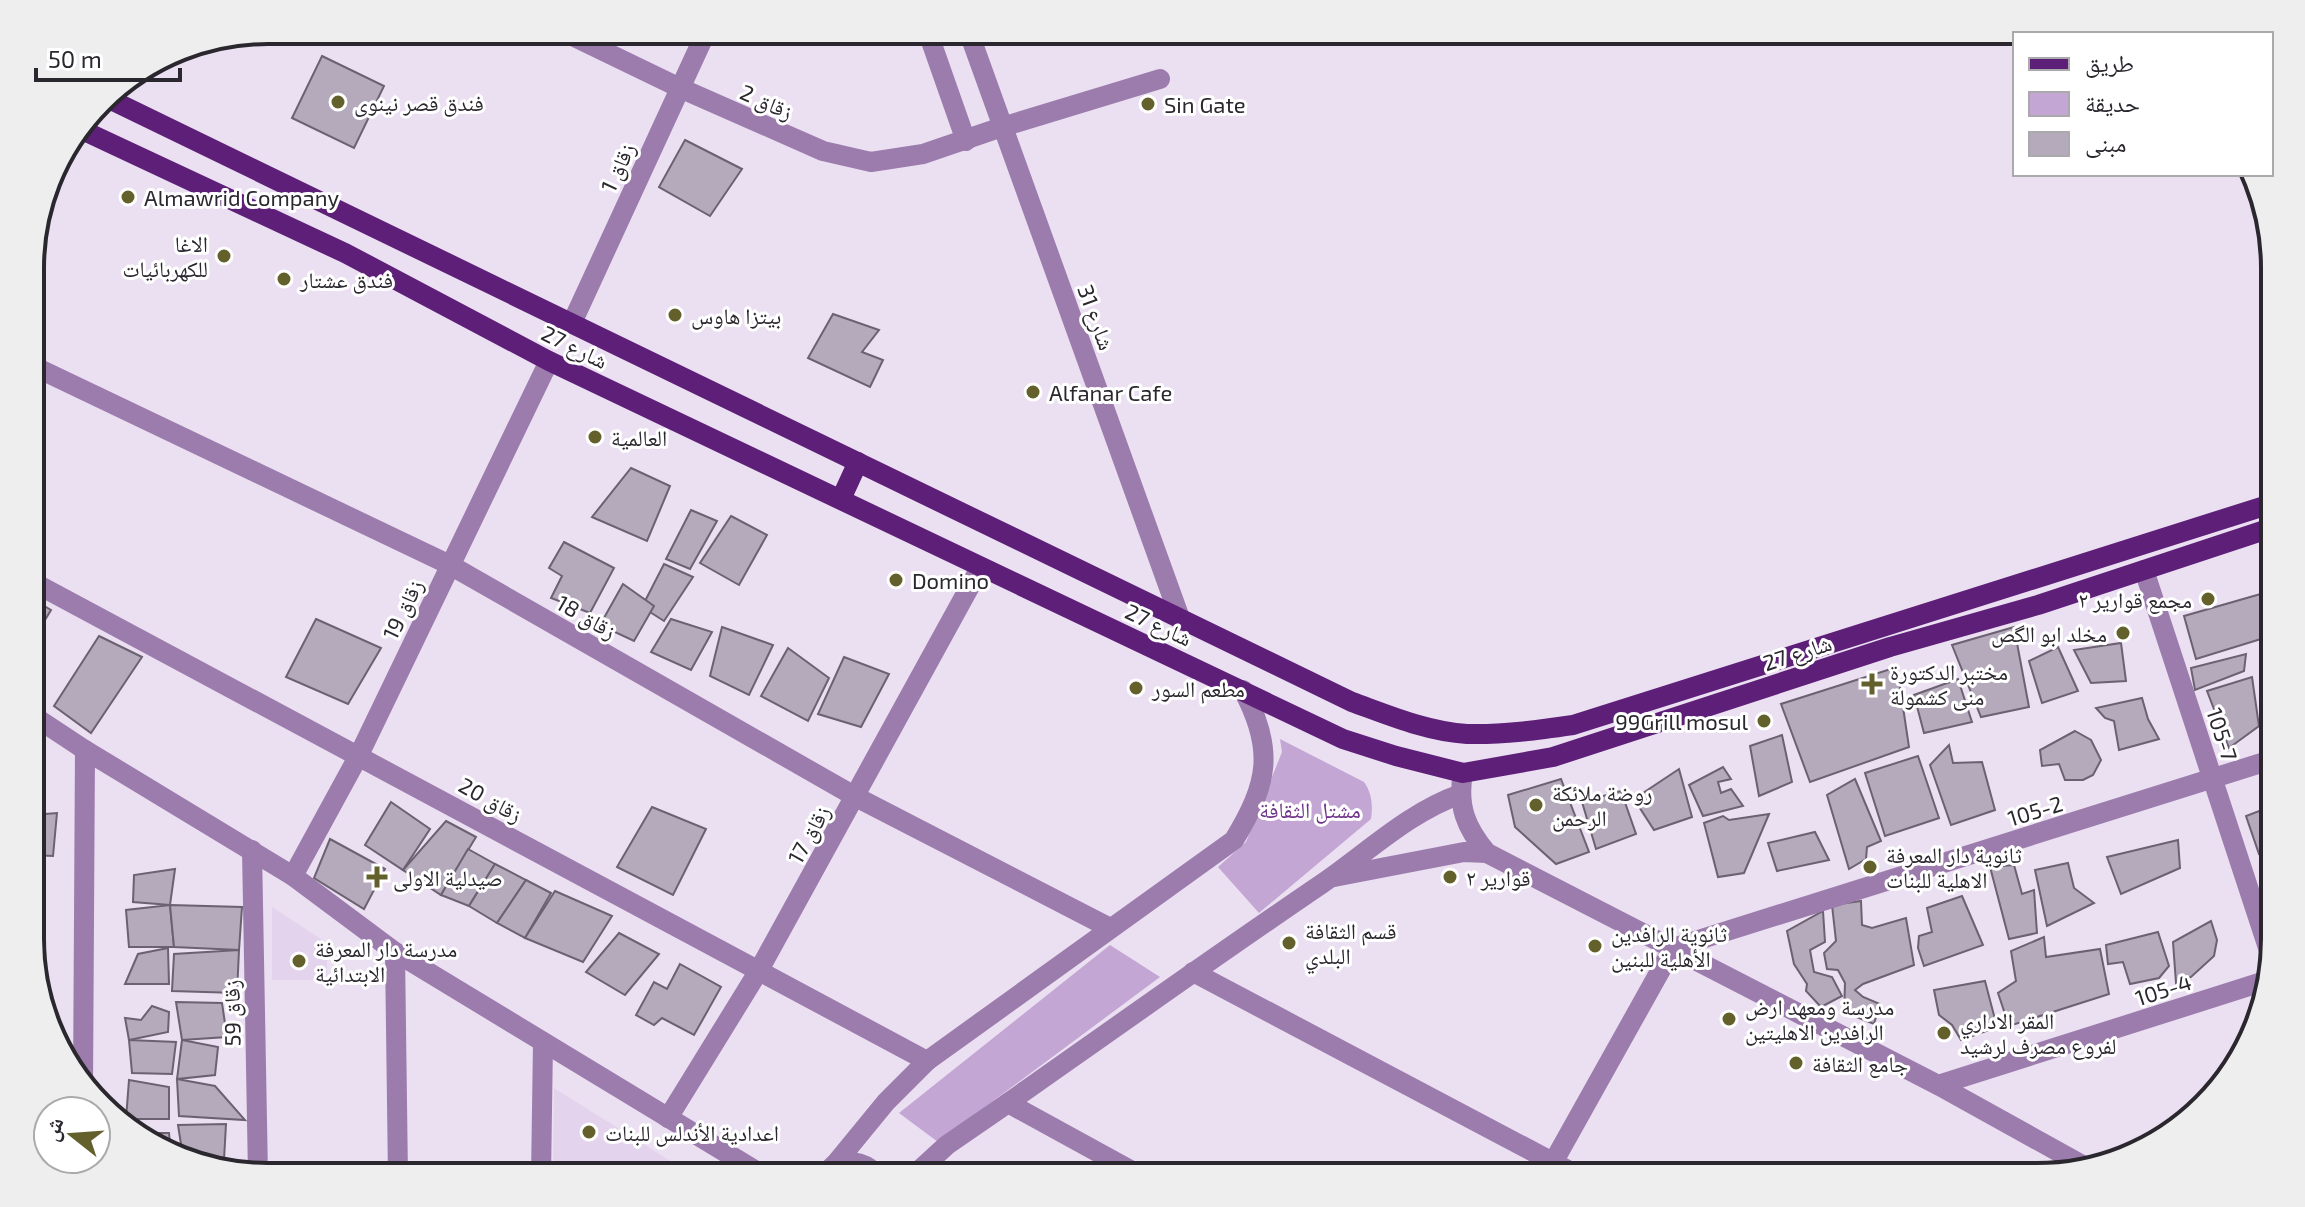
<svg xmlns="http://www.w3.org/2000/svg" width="2305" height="1207" font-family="'Exo 2','Noto Naskh Arabic',sans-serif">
  <rect width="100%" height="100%" fill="#ebdff2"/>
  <g fill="#e4d3ec">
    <polygon points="272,907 327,943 327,980 272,980"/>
    <polygon points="554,1088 696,1177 553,1177"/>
  </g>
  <g fill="#c3a6d3">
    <path d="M1280,739L1364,782C1372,793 1373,806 1371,819L1259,913L1218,867L1246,842L1282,752Z"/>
    <polygon points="1110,945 1160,977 938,1142 899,1113"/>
  </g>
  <g fill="#b5aabc" stroke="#6b6171" stroke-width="2">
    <polygon points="322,56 384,86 354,148 292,118"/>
    <polygon points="685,140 742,169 710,216 659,187"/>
    <polygon points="833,314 879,330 862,352 883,360 870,387 808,358"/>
    <polygon points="631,468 670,486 647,541 592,517"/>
    <polygon points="691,510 717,521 690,569 666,559"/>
    <polygon points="731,516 767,535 739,585 700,563"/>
    <polygon points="564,542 614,568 590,613 551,598 562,576 549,568"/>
    <polygon points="664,564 693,577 664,621 642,607"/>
    <polygon points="623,584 654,606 634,641 600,625"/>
    <polygon points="2271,591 2274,601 2274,635 2196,659 2184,616"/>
    <polygon points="31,598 51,610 31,643"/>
    <polygon points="316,619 381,648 348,704 286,677"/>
    <polygon points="671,619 712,632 691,670 651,652"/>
    <polygon points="722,627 773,645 749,695 710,676"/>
    <polygon points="2014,627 2029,707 1981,717 1952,645"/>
    <polygon points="99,636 142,657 91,733 54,706"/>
    <polygon points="2121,643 2126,681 2091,683 2074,650"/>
    <polygon points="2058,647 2078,691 2042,703 2029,661"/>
    <polygon points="788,648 829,678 808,721 761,696"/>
    <polygon points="2246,654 2244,671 2195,690 2191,668"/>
    <polygon points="844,657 889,674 861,727 818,714"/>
    <polygon points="1897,667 1909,747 1810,782 1781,704"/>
    <polygon points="2252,677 2259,726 2229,748 2207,691"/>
    <polygon points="2274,677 2274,715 2273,715 2261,682"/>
    <polygon points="1958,679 1972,722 1924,733 1914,695"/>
    <polygon points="2142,698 2148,719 2159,739 2119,750 2114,721 2105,718 2096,708"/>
    <polygon points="2075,731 2091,740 2101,760 2093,775 2083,780 2065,780 2059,764 2042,766 2040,750"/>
    <polygon points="1782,735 1792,782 1759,796 1750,746"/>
    <polygon points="1949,745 1953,763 1982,762 1995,810 1951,825 1930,765"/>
    <polygon points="1918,756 1939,818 1885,836 1865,773"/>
    <polygon points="1723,767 1731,779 1718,782 1721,793 1731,789 1743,806 1703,816 1689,785"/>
    <polygon points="1679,769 1692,817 1654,830 1634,799"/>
    <polygon points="32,773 42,774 40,793 32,794"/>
    <polygon points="1561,779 1589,852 1556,864 1515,827 1508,795"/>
    <polygon points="1855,779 1881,841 1867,847 1866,859 1849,869 1827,795"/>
    <polygon points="1621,791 1636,834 1596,849 1582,802"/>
    <polygon points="391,802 430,829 403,870 365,845"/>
    <polygon points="2275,805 2275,849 2259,854 2246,816"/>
    <polygon points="652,807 706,829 673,895 617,867"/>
    <polygon points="57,813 53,856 32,855 32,815"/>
    <polygon points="1769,814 1744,873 1718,877 1704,823 1723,816 1729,820"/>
    <polygon points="446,821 476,837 441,895 403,870"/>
    <polygon points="1815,832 1829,860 1777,871 1768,843"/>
    <polygon points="330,839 385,869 364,909 314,878"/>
    <polygon points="2178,840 2180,868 2121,894 2107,857"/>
    <polygon points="468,849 495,864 469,906 441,895"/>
    <polygon points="2068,863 2074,888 2094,903 2047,926 2035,870"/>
    <polygon points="495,864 526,880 497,923 469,906"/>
    <polygon points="32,865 38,866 39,902 32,902"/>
    <polygon points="2014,865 2022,894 2034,890 2037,933 2009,939 1990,867"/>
    <polygon points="175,869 170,905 133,902 134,875"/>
    <polygon points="526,880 551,893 525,938 497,923"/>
    <polygon points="555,891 612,916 583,962 525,938"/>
    <polygon points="1962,896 1983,945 1924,966 1918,948 1919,936 1932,932 1927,908"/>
    <polygon points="1861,901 1862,925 1872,928 1906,918 1914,965 1863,984 1855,990 1863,997 1880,1004 1874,1024 1844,1012 1845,983 1838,970 1827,969 1824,953 1836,941 1832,905"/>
    <polygon points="170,905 174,947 129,947 126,910"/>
    <polygon points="170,905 242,907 239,950 174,947"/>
    <polygon points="41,908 42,951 32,950 32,909"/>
    <polygon points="1823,911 1825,942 1810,950 1814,972 1832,977 1842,996 1821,1007 1806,991 1807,984 1794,964 1787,931"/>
    <polygon points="2211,921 2217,940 2214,956 2191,977 2176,983 2173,942"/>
    <polygon points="2158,932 2169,966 2159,978 2130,984 2123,962 2108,964 2106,945"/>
    <polygon points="619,933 659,954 625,995 586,972"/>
    <polygon points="2044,937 2046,957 2100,949 2109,994 2009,1026 1998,993 2016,981 2011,951"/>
    <polygon points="168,948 169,984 125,984 138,954"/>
    <polygon points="239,950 237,993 172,991 174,954"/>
    <polygon points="32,955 44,955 42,991 32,971"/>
    <polygon points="680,964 721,987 694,1035 662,1018 654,1025 636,1015 654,982 667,989"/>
    <polygon points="1985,981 1997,1027 1961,1040 1952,1025 1939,1015 1934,990"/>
    <polygon points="176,1002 222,1003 227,1037 182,1040"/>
    <polygon points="152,1006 169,1012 168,1032 129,1040 125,1018 141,1020"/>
    <polygon points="129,1040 176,1042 172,1074 132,1073"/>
    <polygon points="182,1040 218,1047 215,1075 177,1079"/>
    <polygon points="177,1079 215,1086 245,1120 179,1116"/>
    <polygon points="129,1080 169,1087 169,1119 126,1119"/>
    <polygon points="226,1124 224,1160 183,1157 178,1125"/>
    <polygon points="139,1133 169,1133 171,1154 162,1152"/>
  </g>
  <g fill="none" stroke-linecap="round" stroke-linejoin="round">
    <g stroke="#9c7cac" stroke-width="20">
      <polyline points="560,30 680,88 823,151 871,162 923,154 1002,127 1160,79"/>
      <polyline points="927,30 966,141"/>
      <polyline points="968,30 1181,621"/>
      <polyline points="572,323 707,30"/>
      <polyline points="31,365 450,565 856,797 1110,928"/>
      <polyline points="2144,570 2271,957"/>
      <polyline points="31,581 927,1061"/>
      <polyline points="32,715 85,750 293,876 395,952 766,1177"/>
      <path d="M1463,773C1457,806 1466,828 1487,853L1938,1085L2084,1166"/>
      <polyline points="252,850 258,1175"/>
      <polyline points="293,876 359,755 549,361"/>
      <polyline points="1334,877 1464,852 1487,853"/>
      <polyline points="395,952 398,1177"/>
      <polyline points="1193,972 1581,1177"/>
      <polyline points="1938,1085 2265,981"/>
      <polyline points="83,1087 85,750"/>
      <polyline points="1008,1103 1143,1177"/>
      <polyline points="668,1118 758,972 980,568"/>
      <path d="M836,1163C854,1160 867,1163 879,1177"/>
      <polyline points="541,1177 543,1042"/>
      <path d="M821,1177L836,1163L886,1102L927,1061L1234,840C1268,784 1275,750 1243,690"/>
      <path d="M912,1177L947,1145L1008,1103C1113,1029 1217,955 1323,883C1368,852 1409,812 1461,794"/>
      <polyline points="1545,1177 1673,948 2274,759"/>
    </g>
    <g stroke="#5e1f78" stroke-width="20">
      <path d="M105,97L1352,702C1388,715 1428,732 1467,734C1503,735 1538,730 1573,725L2274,503"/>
      <polyline points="80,129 345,253 549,361 1343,739 1396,756 1463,773 1553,757 1890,647 2038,605 2274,527"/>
      <polyline points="841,499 858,462"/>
    </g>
  </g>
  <g fill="#64602c" stroke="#fff" stroke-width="3">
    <circle cx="338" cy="102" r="8"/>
    <circle cx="1148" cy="104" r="8"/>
    <circle cx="128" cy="197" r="8"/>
    <circle cx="224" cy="256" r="8"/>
    <circle cx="284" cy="279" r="8"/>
    <circle cx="675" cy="315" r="8"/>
    <circle cx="1033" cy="392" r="8"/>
    <circle cx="595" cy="437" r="8"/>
    <circle cx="896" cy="580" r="8"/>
    <circle cx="2208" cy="599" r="8"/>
    <circle cx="2123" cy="633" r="8"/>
    <path d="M1868 672h8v8h8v8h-8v8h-8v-8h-8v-8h8z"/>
    <circle cx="1136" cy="688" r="8"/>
    <circle cx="1764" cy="721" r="8"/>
    <circle cx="1536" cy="805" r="8"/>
    <circle cx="1870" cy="867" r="8"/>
    <path d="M373 865h8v8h8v8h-8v8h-8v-8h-8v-8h8z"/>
    <circle cx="1450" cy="877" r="8"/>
    <circle cx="1289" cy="943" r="8"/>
    <circle cx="1595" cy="946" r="8"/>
    <circle cx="299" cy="961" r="8"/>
    <circle cx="1729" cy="1019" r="8"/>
    <circle cx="1944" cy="1033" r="8"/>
    <circle cx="1796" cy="1063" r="8"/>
    <circle cx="589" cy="1132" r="8"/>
  </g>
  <g text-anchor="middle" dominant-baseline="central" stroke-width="6" stroke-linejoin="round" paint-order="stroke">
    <g font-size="22" fill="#2b272e" stroke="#fff">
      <text transform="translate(767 101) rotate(24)">زقاق 2</text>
      <text transform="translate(617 167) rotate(-65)">زقاق 1</text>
      <text transform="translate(1097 317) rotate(70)">شارع 31</text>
      <text transform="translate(575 346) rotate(26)">شارع 27</text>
      <text transform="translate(402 609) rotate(-64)">زقاق 19</text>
      <text transform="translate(587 616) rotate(30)">زقاق 18</text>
      <text transform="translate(1159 624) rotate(25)">شارع 27</text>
      <text transform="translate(1797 652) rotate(-18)">شارع 27</text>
      <text transform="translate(2223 734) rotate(72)">105-7</text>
      <text transform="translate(491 799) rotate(29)">زقاق 20</text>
      <text transform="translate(2035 810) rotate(-17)">105-2</text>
      <text transform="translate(808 834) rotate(-61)">زقاق 17</text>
      <text transform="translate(2163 989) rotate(-18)">105-4</text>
      <text transform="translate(231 1013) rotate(-91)">زقاق 59</text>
    </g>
    <g font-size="22" fill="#2b272e" stroke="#fff" text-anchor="start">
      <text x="354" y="102">فندق قصر نينوى</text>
      <text x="1164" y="104">Sin Gate</text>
      <text x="144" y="197">Almawrid Company</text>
      <text x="208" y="243" text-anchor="end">الاغا<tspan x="208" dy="25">للكهربائيات</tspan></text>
      <text x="300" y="279">فندق عشتار</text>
      <text x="691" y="315">بيتزا هاوس</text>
      <text x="1049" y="392">Alfanar Cafe</text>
      <text x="611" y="437">العالمية</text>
      <text x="912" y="580">Domino</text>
      <text x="2192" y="599" text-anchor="end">مجمع قوارير ٢</text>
      <text x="2107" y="633" text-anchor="end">مخلد ابو الگص</text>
      <text x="1890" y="671">مختبر الدكتورة<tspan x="1890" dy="25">منى كشمولة</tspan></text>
      <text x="1152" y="688">مطعم السور</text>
      <text x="1748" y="721" text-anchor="end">99Grill mosul</text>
      <text x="1552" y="792">روضة ملائكة<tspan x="1552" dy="25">الرحمن</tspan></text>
      <text x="1886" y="854">ثانوية دار المعرفة<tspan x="1886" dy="25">الاهلية للبنات</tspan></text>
      <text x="393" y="877">صيدلية الاولى</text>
      <text x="1466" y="877">قوارير ٢</text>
      <text x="1305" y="930">قسم الثقافة<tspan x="1305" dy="25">البلدي</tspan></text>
      <text x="1611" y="933">ثانوية الرافدين<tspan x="1611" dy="25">الأهلية للبنين</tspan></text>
      <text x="315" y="948">مدرسة دار المعرفة<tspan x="315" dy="25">الابتدائية</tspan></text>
      <text x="1745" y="1006">مدرسة ومعهد ارض<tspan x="1745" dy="25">الرافدين الاهليتين</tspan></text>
      <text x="1960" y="1020">المقر الاداري<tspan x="1960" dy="25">لفروع مصرف لرشيد</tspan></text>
      <text x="1812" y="1063">جامع الثقافة</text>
      <text x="605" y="1132">اعدادية الأندلس للبنات</text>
    </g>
    <g font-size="22" fill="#6e3289" stroke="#fff">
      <text x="1310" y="809">مشتل الثقافة</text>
    </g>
  </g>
  <path d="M0 0H2305V1207H0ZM268 44H2037A224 224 0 0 1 2261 268V939A224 224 0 0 1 2037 1163H268A224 224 0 0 1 44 939V268A224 224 0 0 1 268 44Z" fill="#eee" fill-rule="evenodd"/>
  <path fill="none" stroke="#2b272e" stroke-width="4" d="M268 44H2037A224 224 0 0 1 2261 268V939A224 224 0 0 1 2037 1163H268A224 224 0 0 1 44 939V268A224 224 0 0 1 268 44Z"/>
  <rect x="2013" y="32" width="260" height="144" fill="#ffffff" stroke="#aaa9ab" stroke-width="2"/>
  <rect x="2029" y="58" width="40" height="12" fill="#5e1f78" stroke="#aaa9ab" stroke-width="2"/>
  <text x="2085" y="72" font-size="24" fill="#2b272e">طريق</text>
  <rect x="2029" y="92" width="40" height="24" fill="#c3a6d3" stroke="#aaa9ab" stroke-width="2"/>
  <text x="2085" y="112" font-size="24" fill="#2b272e">حديقة</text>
  <rect x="2029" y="132" width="40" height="24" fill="#b5aabc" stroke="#aaa9ab" stroke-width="2"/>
  <text x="2085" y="152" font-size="24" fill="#2b272e">مبنى</text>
  <g transform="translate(72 1135) rotate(287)"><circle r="38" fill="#ffffff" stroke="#aaa9ab" stroke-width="2"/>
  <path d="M0-6L14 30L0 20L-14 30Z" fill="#64602c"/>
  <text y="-12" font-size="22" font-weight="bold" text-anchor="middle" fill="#2b272e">ش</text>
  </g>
  <path d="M36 68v12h144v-12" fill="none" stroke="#2b272e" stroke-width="4"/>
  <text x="48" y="68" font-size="24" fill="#2b272e" stroke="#ffffff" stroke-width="6" paint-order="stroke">50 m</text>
</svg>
